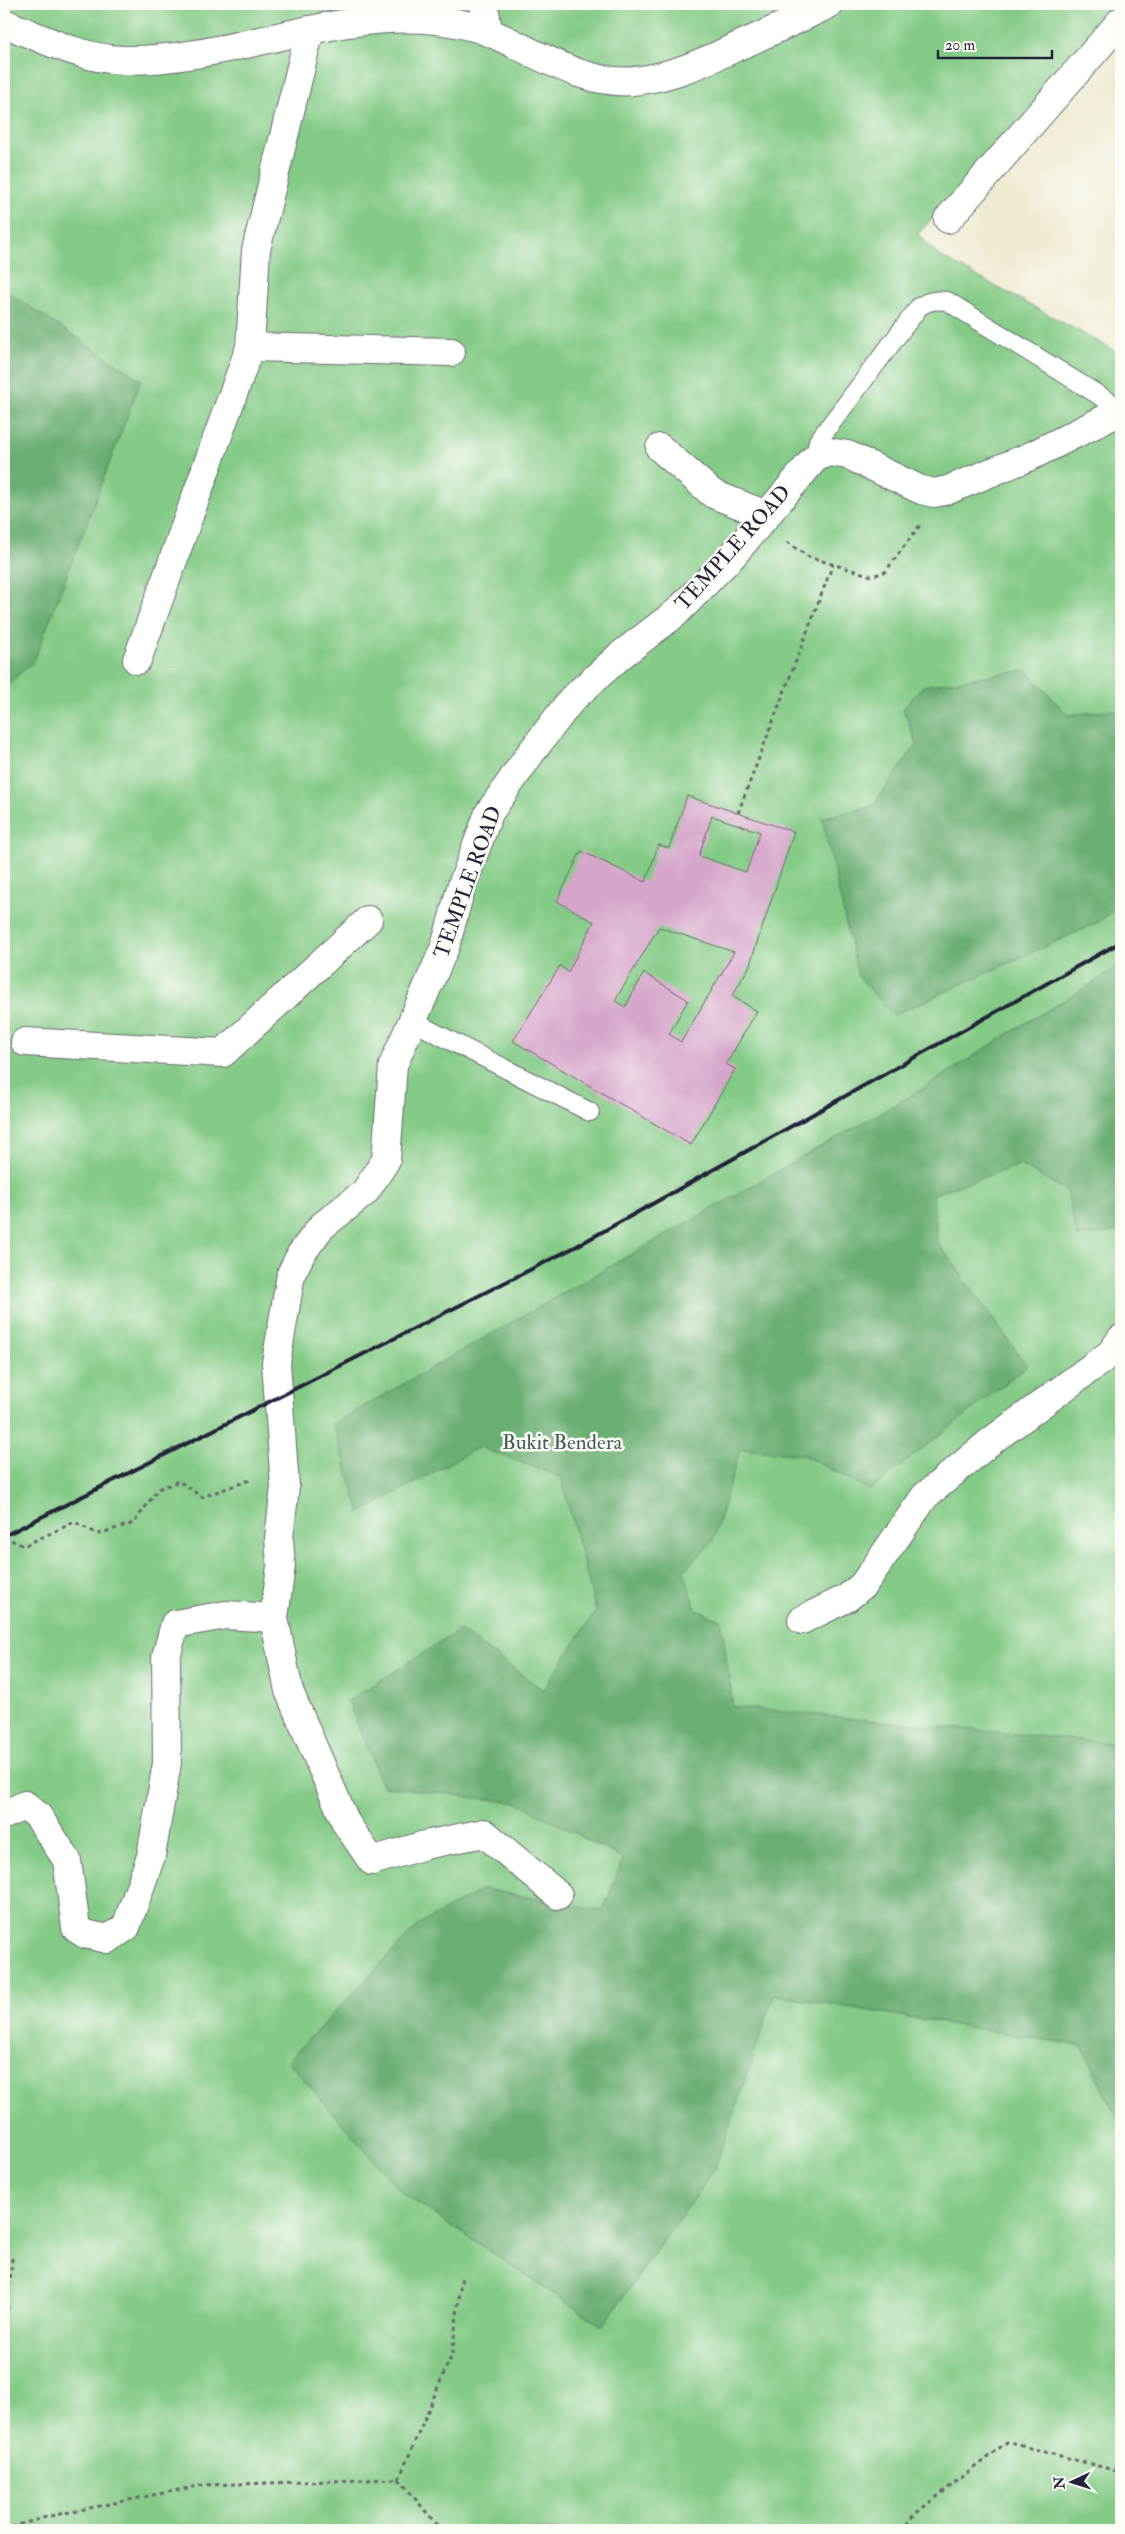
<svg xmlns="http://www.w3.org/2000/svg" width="1125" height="2534" font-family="'IM FELL Double Pica',serif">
  <rect width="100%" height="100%" fill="#fdfcf7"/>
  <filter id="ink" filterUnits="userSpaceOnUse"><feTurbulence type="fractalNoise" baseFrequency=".02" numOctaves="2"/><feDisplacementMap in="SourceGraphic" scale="10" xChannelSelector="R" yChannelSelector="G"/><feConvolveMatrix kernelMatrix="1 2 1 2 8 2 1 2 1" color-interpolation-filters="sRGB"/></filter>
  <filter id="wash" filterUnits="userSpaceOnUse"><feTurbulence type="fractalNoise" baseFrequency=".0096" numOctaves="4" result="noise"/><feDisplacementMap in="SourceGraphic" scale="20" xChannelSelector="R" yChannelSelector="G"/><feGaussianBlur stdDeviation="1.12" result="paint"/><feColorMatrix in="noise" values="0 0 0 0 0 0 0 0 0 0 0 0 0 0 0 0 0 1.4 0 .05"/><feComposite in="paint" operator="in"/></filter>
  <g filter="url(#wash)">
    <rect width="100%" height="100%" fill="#efead2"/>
    <polygon fill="#82ca85" stroke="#527660" points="4,4 1121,4 1121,8 1014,130 918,234 938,255 1121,354 1121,2530 4,2530"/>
    <g fill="#69ae72" stroke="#466856">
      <polygon points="4,290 141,380 34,661 4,687"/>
      <polygon points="1026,670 1068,715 1114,710 1121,731 1121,904 1099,922 894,1015 858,976 822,818 873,806 917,744 903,709 923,686"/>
      <polygon points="1121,964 1121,1231 1077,1237 1067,1191 1020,1165 933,1194 937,1241 1027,1366 870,1490 803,1455 740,1449 713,1541 684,1571 696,1610 721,1620 733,1707 1121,1744 1121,2127 1082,2046 774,1995 715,2169 602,2326 402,2193 288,2061 418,1925 483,1889 603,1911 623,1859 519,1803 382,1786 348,1701 460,1630 543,1690 596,1611 561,1477 479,1447 360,1513 333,1424 924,1088 1022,1025 1087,987"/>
    </g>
    <g id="blocks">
      <path fill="#d6a6ca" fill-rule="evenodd" d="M687,796L794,832L749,967L732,996L757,1011L726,1064L735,1069L691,1145L513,1041L560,966L568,972L594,922L557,901L581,851L646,882L658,845L669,848ZM712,816L760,832L746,872L699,856ZM659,927L734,952L681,1042L669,1034L688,1000L644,973L625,1007L615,1001Z"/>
    </g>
  </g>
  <g filter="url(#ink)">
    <use href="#blocks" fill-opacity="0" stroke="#6a6870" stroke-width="1"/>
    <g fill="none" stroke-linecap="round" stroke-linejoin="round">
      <g stroke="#6a6870" stroke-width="20">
        <g id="service">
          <path d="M815,458L818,441L919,307C929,300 936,300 947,301L1121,409"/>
          <polyline points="412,1021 590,1112"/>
        </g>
      </g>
      <g stroke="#6a6870" stroke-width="30">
        <g id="minor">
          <polyline points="484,4 488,32"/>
          <path d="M4,23C41,38 82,59 123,60C228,62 330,9 436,20C453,22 475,26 491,33C537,53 589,89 641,80C678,75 710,59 743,44C772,31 801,18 829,4"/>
          <polyline points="948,219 1121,21"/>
          <polyline points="250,347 451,352"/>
          <polyline points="660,448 713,494 766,515"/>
          <polyline points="137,660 250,347 256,250 310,30"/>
          <polyline points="25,1042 223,1053 368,920"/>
          <polyline points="802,1620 847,1598 863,1585 925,1496 990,1442 1111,1353 1121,1339"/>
          <polyline points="4,1815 25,1805 38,1816 67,1860 76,1928 85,1934 108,1939 126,1927 151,1856 167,1763 166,1657 175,1624 226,1615 274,1618"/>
          <polyline points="558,1895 484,1833 425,1845 372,1861 346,1823 289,1691 274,1618 281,1566 279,1538 285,1487 276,1363 291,1274 301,1254 321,1227 365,1192 386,1160 393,1065 445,947 461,888 489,813 530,754 572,699 621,655 676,613 732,556 815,458 829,452 848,455 921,490 934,493 948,490 1031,456 1121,411"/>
        </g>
      </g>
      <g stroke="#6a6870" stroke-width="3" stroke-dasharray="4 4" stroke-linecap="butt">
        <polyline points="787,542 809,557 872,576 885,572 921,524"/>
        <polyline points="738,813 833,564"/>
        <polyline points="4,1537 24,1546 74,1522 98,1534 134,1523 158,1489 179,1481 202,1497 250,1480"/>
        <polyline points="4,2263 12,2259 4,2351"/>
        <polyline points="399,2479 441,2530"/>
        <polyline points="4,2529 50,2516 203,2485 399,2479 452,2354 462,2275"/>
        <polyline points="900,2530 915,2514 1007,2442 1121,2472"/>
      </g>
      <use href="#service" stroke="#fff" stroke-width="18"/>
      <use href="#minor" stroke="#fff" stroke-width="28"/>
      <polyline stroke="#22223b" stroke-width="4" points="4,1536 577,1246 1121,942"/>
    </g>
  </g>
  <g text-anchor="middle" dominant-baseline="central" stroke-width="5" stroke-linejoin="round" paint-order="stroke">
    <g font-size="21" fill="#22223b" stroke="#fdfcf7">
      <text transform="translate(733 548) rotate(-48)">TEMPLE ROAD</text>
      <text transform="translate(468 882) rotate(-70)">TEMPLE ROAD</text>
    </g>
    <g font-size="21" fill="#445d55" stroke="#fdfcf7">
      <text x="562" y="1442">Bukit Bendera</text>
    </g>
  </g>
  <rect width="1125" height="2534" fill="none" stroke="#fdfcf7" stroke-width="20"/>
  <g transform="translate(1072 2482) rotate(266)" stroke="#fdfcf7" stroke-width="4" paint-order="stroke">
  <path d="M0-4L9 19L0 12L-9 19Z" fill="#22223b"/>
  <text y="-8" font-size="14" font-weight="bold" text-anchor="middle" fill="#22223b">N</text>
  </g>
  <path d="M938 50v8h114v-8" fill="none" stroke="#22223b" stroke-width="2.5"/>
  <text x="945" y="50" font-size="15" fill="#22223b" stroke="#fdfcf7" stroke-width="4" paint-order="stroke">20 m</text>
</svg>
